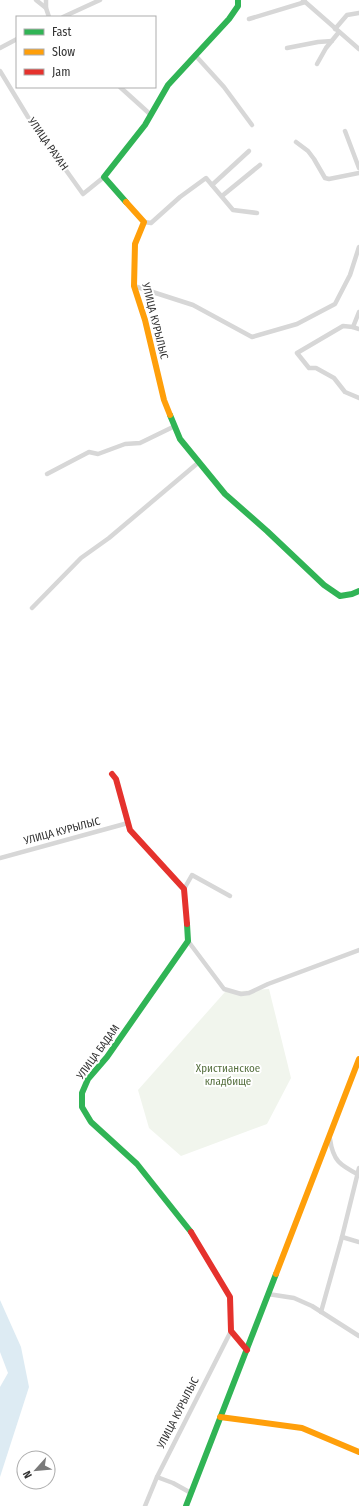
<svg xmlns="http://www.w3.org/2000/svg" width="359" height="1506" font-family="'Fira Sans Condensed',sans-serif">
  <rect width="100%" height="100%" fill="#fff"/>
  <polygon fill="#f1f5ed" points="269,989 291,1078 267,1124 181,1156 149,1128 138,1090 225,992"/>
  <polygon fill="#ddebf3" points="0,1300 21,1347 29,1387 0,1477 0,1387 8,1373 0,1352"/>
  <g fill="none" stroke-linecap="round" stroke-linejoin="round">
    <g stroke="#d7d7d7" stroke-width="4.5">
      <polyline points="36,0 46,8 49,17"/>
      <polyline points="46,0 46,8"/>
      <polyline points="303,0 359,49"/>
      <polyline points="63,17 100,0"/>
      <polyline points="249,19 305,2"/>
      <polyline points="335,29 347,15 359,13"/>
      <polyline points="0,48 17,39"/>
      <polyline points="287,48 318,42 332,41"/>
      <polyline points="195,55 224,87 252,125"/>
      <polyline points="317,64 326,48 339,32"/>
      <polyline points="0,71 28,117 83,194 104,177"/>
      <polyline points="120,87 151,115"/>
      <polyline points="345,131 359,168"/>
      <polyline points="296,142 308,151 314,159 325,178 329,179 359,173"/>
      <polyline points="212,185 249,151"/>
      <polyline points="222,196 260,165"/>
      <polyline points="144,222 151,223 180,197 206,178 233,210 257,213"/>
      <polyline points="134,286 193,305 252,337 297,324 335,304 350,275 359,247"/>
      <polyline points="359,312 353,327 359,329"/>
      <polyline points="353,327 343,326 297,353 309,368 316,368 334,378 345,392 359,398"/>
      <polyline points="47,474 89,452 98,454 125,444 140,443 175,426"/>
      <polyline points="32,608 81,558 109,538 199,462"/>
      <polyline points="0,858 128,823"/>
      <polyline points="184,889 192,875 230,896"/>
      <polyline points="188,941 224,989 241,994 249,993 268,984 359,950"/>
      <path d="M330,1139C333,1161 340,1165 359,1175"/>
      <polyline points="342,1237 359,1242"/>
      <polyline points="268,1294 294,1298 312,1306 359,1336"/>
      <polyline points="321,1312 342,1237 359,1168"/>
      <polyline points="157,1477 173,1483 191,1493"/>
      <polyline points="145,1506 157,1477 231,1331"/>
    </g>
    <g stroke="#30b455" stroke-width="6">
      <polyline points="126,202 104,177 145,125 168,85 229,19 238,6 238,0"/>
      <polyline points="170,415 180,439 225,494 267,531 324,585 340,596 352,594 359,591"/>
      <polyline points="187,924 188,941 107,1057 88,1079 82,1093 82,1107 91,1122 137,1164 191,1232"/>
      <polyline points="186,1506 276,1274"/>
    </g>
    <g stroke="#ff9f0a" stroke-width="6">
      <polyline points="126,202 144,222 135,244 134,286 145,320 164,400 170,415"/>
      <polyline points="276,1274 359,1059"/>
      <polyline points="220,1417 302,1428 359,1452"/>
    </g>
    <g stroke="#e5322d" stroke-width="6">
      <polyline points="112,774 116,779 130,830 184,889 187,924"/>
      <polyline points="191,1232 230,1297 231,1331 247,1350"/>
    </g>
  </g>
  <g text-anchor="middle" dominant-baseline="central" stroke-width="4" stroke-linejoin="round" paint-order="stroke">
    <g font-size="11" fill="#333" stroke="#fff">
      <text transform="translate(48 144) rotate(55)">УЛИЦА РАУАН</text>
      <text transform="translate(155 321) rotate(76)">УЛИЦА КУРЫЛЫС</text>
      <text transform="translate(62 831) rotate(-15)">УЛИЦА КУРЫЛЫС</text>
      <text transform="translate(98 1052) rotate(-54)">УЛИЦА БАДАМ</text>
      <text transform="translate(178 1413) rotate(-63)">УЛИЦА КУРЫЛЫС</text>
    </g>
    <g font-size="11" fill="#56703f" stroke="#fff">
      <text x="228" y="1068">Христианское<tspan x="228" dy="13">кладбище</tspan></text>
    </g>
  </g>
  <rect x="16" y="16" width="140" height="72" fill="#ffffff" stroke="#adadad"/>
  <rect x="24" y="29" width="20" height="6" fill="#30b455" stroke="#adadad"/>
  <text x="52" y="36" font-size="12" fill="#333333">Fast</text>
  <rect x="24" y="49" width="20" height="6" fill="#ff9f0a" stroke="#adadad"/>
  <text x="52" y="56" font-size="12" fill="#333333">Slow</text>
  <rect x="24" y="69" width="20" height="6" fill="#e5322d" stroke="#adadad"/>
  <text x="52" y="76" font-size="12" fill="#333333">Jam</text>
  <g transform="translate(36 1470) rotate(243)"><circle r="19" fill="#ffffff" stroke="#adadad"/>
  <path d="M0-3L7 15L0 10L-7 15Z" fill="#7a7a7a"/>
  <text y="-6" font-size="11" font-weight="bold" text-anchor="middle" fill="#333333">N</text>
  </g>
</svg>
